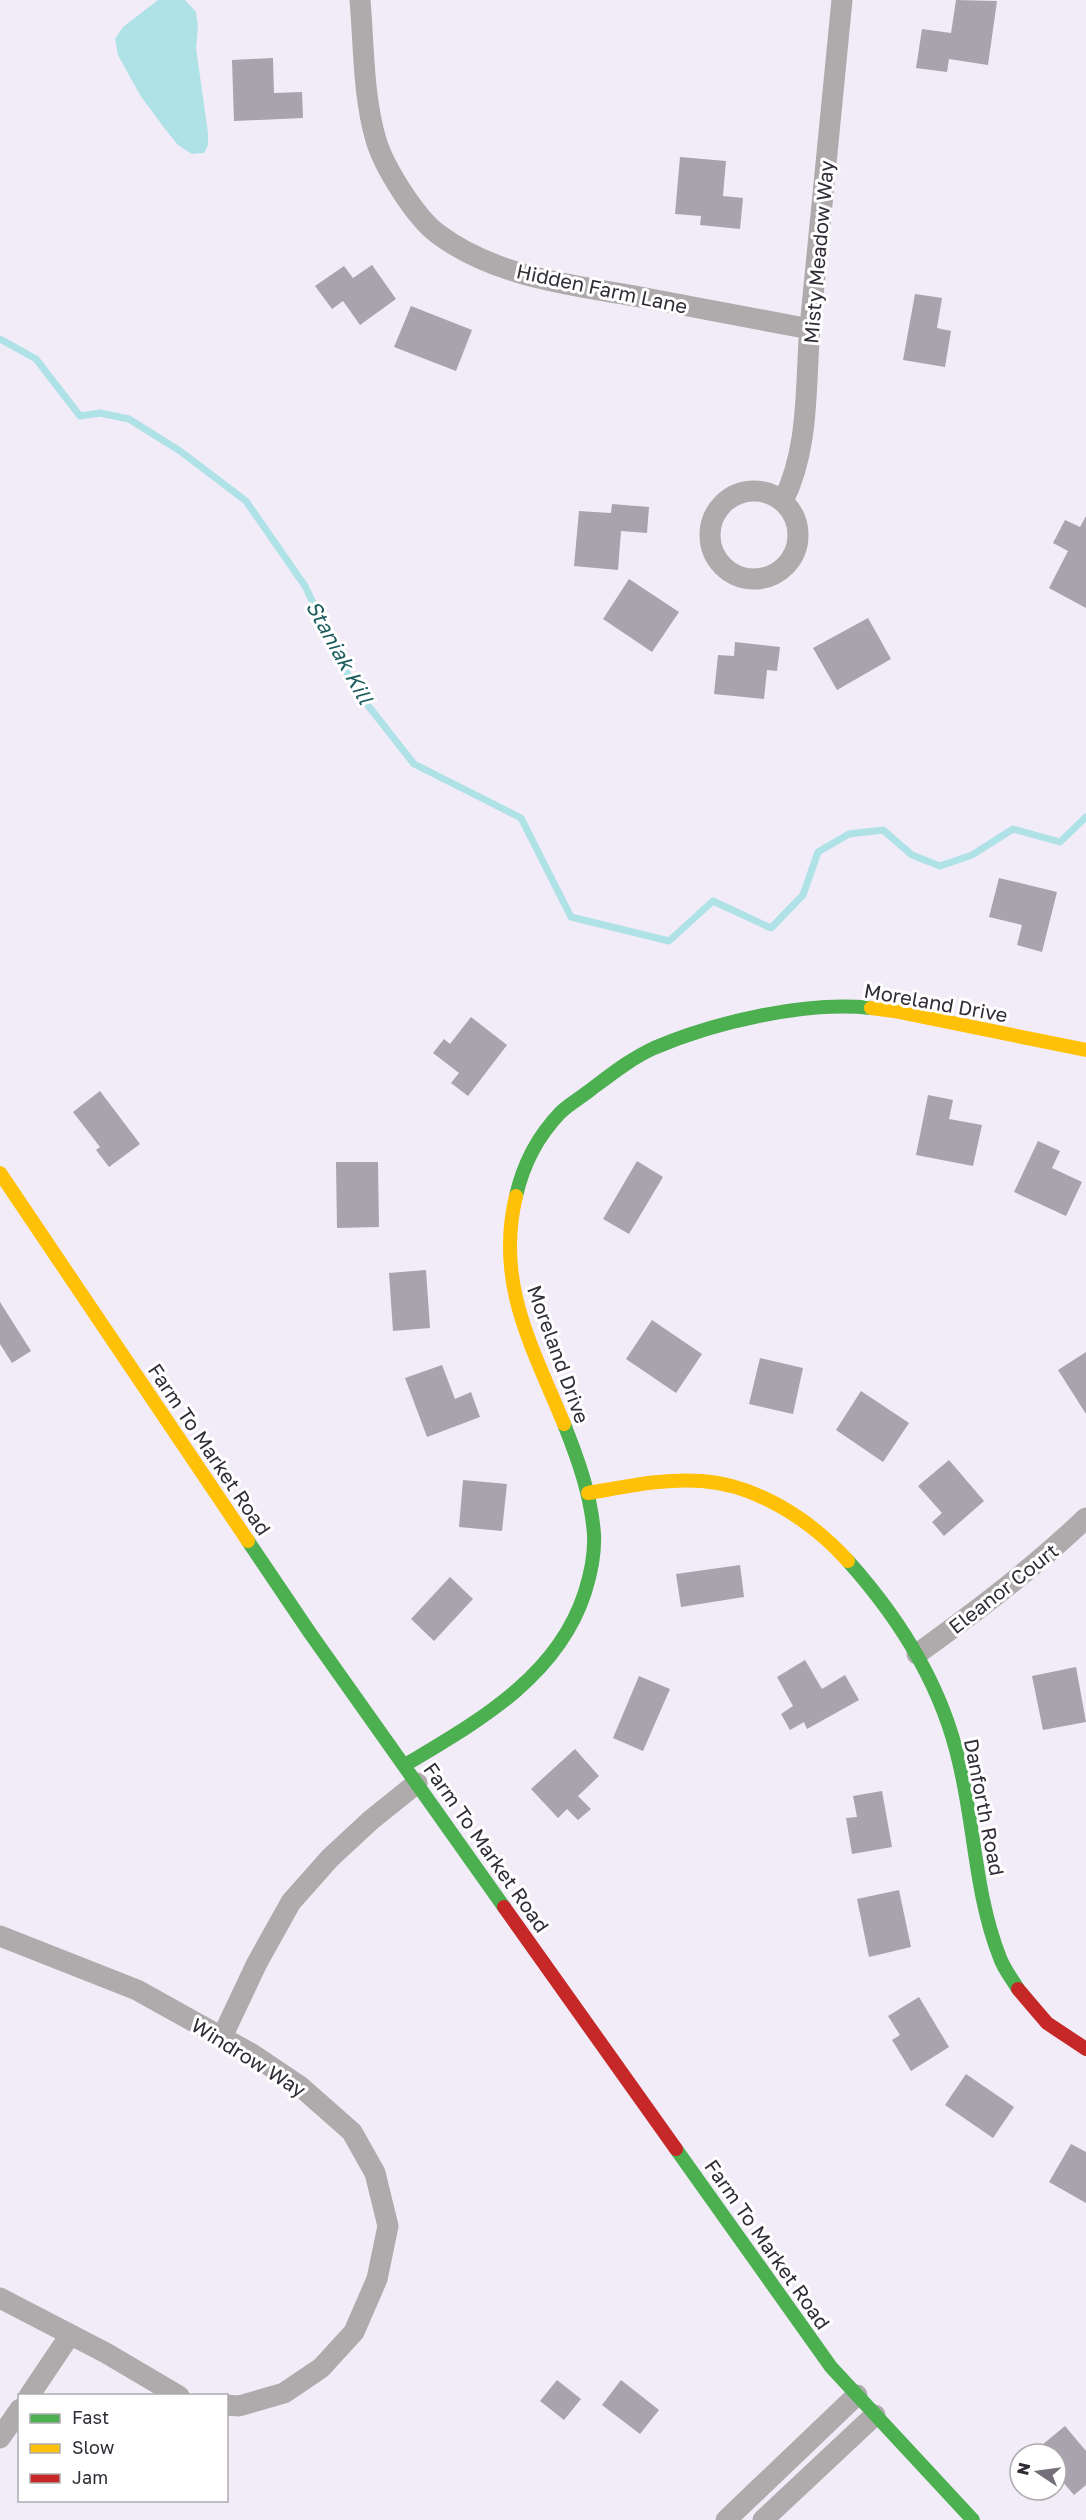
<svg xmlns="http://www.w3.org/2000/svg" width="1086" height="2520" font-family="'Golos Text',sans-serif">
  <rect width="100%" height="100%" fill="#f2ecf8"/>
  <polygon fill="#aee2e6" points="158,0 185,0 196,12 198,27 196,48 208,133 208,145 204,153 192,154 178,145 165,129 140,95 118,55 115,39 123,27"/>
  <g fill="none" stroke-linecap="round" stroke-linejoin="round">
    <polyline stroke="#aee2e6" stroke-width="7" points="0,339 36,359 80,416 100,413 129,419 180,451 246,501 305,586 355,689 414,764 521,818 571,917 669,941 713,901 771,928 803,895 818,852 849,834 883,830 912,855 940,866 972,855 1013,829 1060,842 1086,817"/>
  </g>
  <g fill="#a8a3ac">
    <polygon points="956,0 997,1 988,65 949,59 947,72 916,68 922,29 951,33"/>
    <polygon points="273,58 274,93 302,92 303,118 234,121 232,60"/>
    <polygon points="680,157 726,161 723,196 743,198 740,229 700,225 701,216 675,214"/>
    <polygon points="372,265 396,299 360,325 343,301 332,309 315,286 344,266 353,278"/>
    <polygon points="915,294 942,298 937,328 951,331 945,367 903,360"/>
    <polygon points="411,306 472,330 456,371 394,347"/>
    <polygon points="612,504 649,507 647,533 621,531 618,570 574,566 579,511 611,513"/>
    <polygon points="1086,516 1086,608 1049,588 1068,551 1053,543 1065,520 1080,527"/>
    <polygon points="629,579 679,612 652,652 603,619"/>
    <polygon points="868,618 891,659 837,690 813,648"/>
    <polygon points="735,642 780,647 777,671 767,670 764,699 714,694 718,655 734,656"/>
    <polygon points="999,878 1057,892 1042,952 1017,945 1022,925 989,917"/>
    <polygon points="471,1017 507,1045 468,1096 451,1083 459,1073 433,1053 444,1039 450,1044"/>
    <polygon points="100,1091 140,1144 109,1167 96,1150 100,1147 73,1112"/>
    <polygon points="928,1095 953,1100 949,1119 982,1125 973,1166 916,1155"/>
    <polygon points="1038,1141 1060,1151 1052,1168 1082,1182 1066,1216 1014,1192"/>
    <polygon points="637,1161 663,1177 629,1234 603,1219"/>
    <polygon points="336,1162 378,1162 379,1227 337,1228"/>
    <polygon points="426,1270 430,1328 393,1331 389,1273"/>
    <polygon points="0,1302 31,1351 12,1363 0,1344"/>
    <polygon points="652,1320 702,1354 676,1393 626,1359"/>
    <polygon points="1086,1352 1086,1414 1058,1370"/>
    <polygon points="760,1358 803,1368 793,1414 749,1404"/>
    <polygon points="442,1365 455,1399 471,1392 480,1417 427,1437 405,1378"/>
    <polygon points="861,1391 909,1423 883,1462 836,1430"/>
    <polygon points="949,1460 984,1501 944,1536 932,1522 942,1513 918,1486"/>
    <polygon points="463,1480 507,1484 502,1531 459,1527"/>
    <polygon points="740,1565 744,1597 681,1607 676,1574"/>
    <polygon points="450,1577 473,1599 434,1641 411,1619"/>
    <polygon points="805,1660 822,1689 845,1675 859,1700 807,1729 804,1722 790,1730 781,1714 793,1706 777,1677"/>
    <polygon points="1076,1667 1086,1722 1043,1730 1032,1676"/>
    <polygon points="639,1676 670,1689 643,1751 613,1738"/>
    <polygon points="575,1749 599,1776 578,1796 591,1809 578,1820 567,1809 558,1818 531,1789"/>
    <polygon points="882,1791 892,1847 852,1854 846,1818 857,1817 853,1796"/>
    <polygon points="899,1890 911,1947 869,1957 857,1899"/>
    <polygon points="919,1997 949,2047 911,2071 892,2040 900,2035 888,2016"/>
    <polygon points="966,2074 1014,2107 993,2138 945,2105"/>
    <polygon points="1071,2144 1086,2152 1086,2203 1049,2182"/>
    <polygon points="557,2380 581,2399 564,2420 540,2401"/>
    <polygon points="621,2380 659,2410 640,2434 602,2405"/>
    <polygon points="1065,2426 1086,2451 1086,2485 1074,2495 1056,2474 1056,2454 1031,2454"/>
  </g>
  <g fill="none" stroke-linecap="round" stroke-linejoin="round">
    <g stroke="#afabac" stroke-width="21">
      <path d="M360,0C364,46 363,96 376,140C384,167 415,217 438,234C495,277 572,285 640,297C697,308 753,318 810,329"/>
      <circle cx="754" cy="535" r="44"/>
      <path d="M783,501C810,447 805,386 810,327C820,218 832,109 842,0"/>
      <path d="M917,1654C978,1610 1031,1570 1086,1518"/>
      <polyline points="0,1936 137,1990 252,2054 301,2087 352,2132 375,2173 388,2226 377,2279 354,2332 321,2368 284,2393 239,2406 226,2405"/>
      <polyline points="222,2037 257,1963 291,1902 330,1858 371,1820 417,1783"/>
      <polyline points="0,2298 106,2353 179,2396"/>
      <polyline points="29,2396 70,2335"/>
      <polyline points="0,2438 20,2409"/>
      <polyline points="726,2520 857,2395"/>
      <polyline points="763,2520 875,2415"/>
    </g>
    <g stroke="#4caf50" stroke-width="14">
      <path d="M516,1196C523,1165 538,1136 560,1113C568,1105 580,1098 589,1091C609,1076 630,1059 654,1048C715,1022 805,1001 871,1008"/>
      <polyline points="248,1541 310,1633 504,1907"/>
      <path d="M848,1561C899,1618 942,1686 959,1762C975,1827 975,1895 1000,1958C1004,1969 1012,1979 1018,1989"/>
      <path d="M405,1765C477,1722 558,1677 585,1592C591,1573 595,1553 594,1534C591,1495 578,1459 564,1424"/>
      <polyline points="676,2149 831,2367 973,2520"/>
    </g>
    <g stroke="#ffc107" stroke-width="14">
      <polyline points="871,1008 894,1011 1086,1050"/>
      <polyline points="0,1173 248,1541"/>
      <path d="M516,1196C495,1283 532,1346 564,1424"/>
      <path d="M588,1493C625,1487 664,1478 702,1481C757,1485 811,1520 848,1561"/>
    </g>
    <g stroke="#c62828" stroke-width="14">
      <polyline points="504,1907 676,2149"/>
      <polyline points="1018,1989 1047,2023 1086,2049"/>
    </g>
  </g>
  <g text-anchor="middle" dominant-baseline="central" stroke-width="6" stroke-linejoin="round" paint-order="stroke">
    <g font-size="20" fill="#312c35" stroke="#fff">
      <text transform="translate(818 252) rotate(-85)">Misty Meadow Way</text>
      <text transform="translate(602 288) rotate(12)">Hidden Farm Lane</text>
      <text transform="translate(936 1002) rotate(10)">Moreland Drive</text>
      <text transform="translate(559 1354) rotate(70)">Moreland Drive</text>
      <text transform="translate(210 1449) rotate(56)">Farm To Market Road</text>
      <text transform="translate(1003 1588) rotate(-38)">Eleanor Court</text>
      <text transform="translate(985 1807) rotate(79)">Danforth Road</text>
      <text transform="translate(487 1847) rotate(55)">Farm To Market Road</text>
      <text transform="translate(249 2057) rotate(32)">Windrow Way</text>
      <text transform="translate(768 2244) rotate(55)">Farm To Market Road</text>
    </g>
    <g font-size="21" font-style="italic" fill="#1d5d5e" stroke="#fff">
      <text transform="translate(340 652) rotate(61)">Staniak Kill</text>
    </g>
  </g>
  <rect x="18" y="2394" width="210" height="108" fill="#ffffff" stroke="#adabae" stroke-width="1.5"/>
  <rect x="30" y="2414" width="30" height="9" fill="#4caf50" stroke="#adabae" stroke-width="1.5"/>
  <text x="72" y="2424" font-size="18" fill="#312c35">Fast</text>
  <rect x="30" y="2444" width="30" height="9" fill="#ffc107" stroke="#adabae" stroke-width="1.5"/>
  <text x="72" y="2454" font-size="18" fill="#312c35">Slow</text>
  <rect x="30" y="2474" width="30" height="9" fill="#c62828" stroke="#adabae" stroke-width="1.5"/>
  <text x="72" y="2484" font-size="18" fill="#312c35">Jam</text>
  <g transform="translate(1038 2472) rotate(283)"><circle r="28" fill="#ffffff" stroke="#adabae" stroke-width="1.5"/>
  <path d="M0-4.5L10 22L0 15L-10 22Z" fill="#756f79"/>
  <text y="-9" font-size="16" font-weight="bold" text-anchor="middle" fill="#312c35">N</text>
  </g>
</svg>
